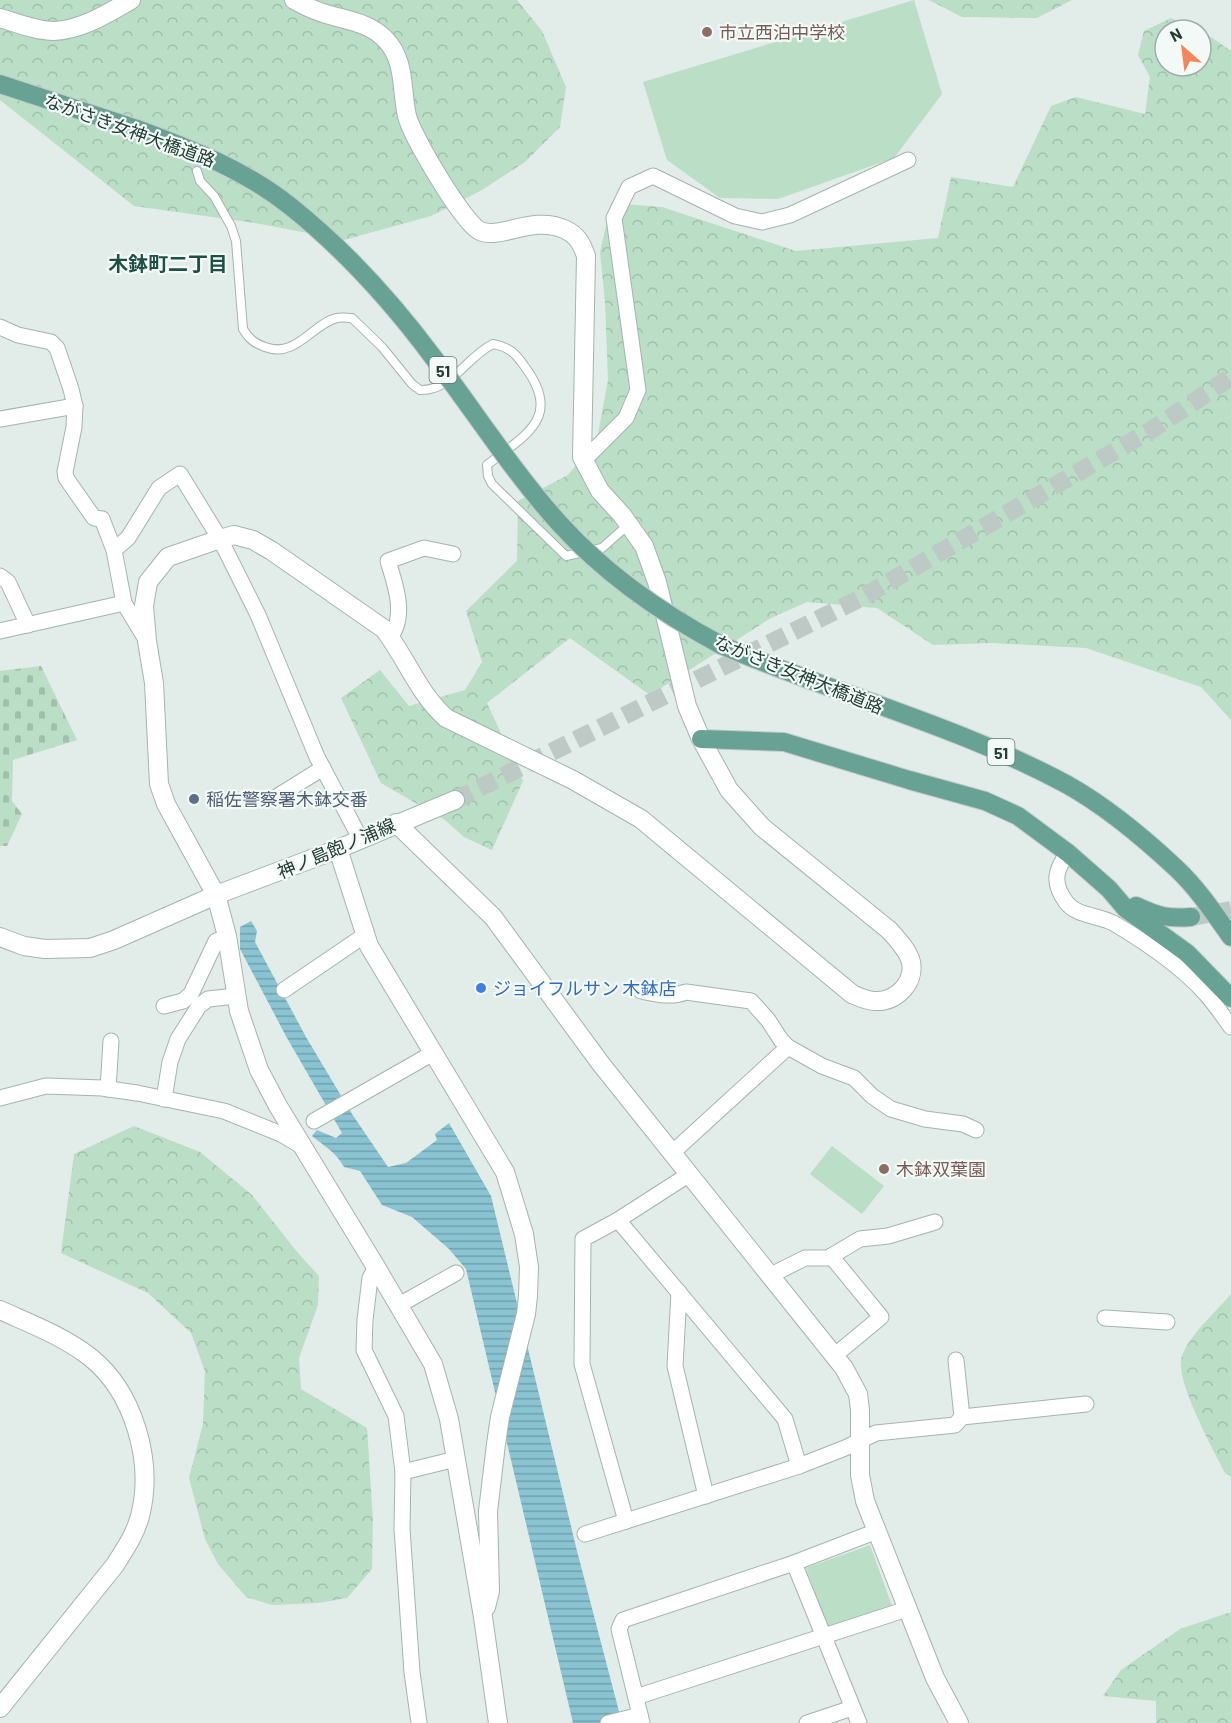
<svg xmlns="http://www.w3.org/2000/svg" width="1231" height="1723" font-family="Barlow,'Noto Sans JP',sans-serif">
  <defs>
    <pattern id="forest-crowns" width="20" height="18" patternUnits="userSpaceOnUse" patternTransform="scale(1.5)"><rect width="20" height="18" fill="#bbdec6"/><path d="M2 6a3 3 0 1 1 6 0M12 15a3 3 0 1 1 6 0" fill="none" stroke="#a0c0ab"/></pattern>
    <pattern id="cemetery-stones" width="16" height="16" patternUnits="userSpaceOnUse" patternTransform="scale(1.5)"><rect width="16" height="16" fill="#bbdec6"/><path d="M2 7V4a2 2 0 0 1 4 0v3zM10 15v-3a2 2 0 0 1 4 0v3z" fill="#a0c0ab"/></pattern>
    <pattern id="water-rules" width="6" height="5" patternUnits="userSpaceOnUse" patternTransform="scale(1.5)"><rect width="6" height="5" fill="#8ac4d2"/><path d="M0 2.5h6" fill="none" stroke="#70a1ab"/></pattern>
  </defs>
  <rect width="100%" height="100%" fill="#e2ece8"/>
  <g fill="#bbdec6">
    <polygon points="914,0 942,94 894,158 778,199 720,198 667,160 643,82"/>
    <polygon points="832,1146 884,1186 862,1214 810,1174"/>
    <polygon points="870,1545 892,1606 829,1630 806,1568"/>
  </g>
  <g fill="url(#forest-crowns)">
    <polygon points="0,0 517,0 542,31 566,87 560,127 525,162 482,190 431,216 344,240 255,223 134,206 0,100"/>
    <polygon points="929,0 1072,0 1037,18 962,17"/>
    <polygon points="1171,18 1200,30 1165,30 1165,66 1201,66 1201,30 1231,51 1231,720 1201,687 1086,648 992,643 933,645 877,608 807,602 771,618 650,695 570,638 487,703 523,781 492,850 464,837 445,820 381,783 341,698 380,670 409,706 465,690 482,662 466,611 517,561 518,501 568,475 597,439 608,380 605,302 600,252 611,203 662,207 796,251 938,238 951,177 1013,187 1051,106 1076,97 1145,114 1150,77 1138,55 1144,31"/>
    <polygon points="134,1126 200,1152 252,1195 298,1253 319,1276 318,1305 299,1358 301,1389 367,1428 373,1521 372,1569 347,1598 318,1603 272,1605 246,1597 218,1564 205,1539 189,1478 203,1424 205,1371 191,1333 148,1293 61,1253 74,1154"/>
    <path d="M1231,1294V1477L1225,1473C1214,1450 1174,1380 1182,1356C1191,1333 1215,1313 1231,1294Z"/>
    <polygon points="1231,1612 1231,1723 1156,1723 1156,1701 1103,1696 1121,1670 1180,1629"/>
  </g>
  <polygon fill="url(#cemetery-stones)" points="41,666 77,740 13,760 12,801 22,814 7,846 0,846 0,671"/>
  <path fill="url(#water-rules)" d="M251,921L257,931L255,942L306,1037L352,1114L388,1167L406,1163L437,1140L435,1134L449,1123L491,1196L576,1547L622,1723H573L466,1269L449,1249L412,1217L382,1205L360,1171L344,1167C335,1151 325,1147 312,1136L317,1130L336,1138L342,1133L287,1038L240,949V927Z"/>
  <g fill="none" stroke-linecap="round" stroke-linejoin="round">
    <polyline stroke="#bcc9c5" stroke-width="18" stroke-dasharray="18 9" stroke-linecap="butt" points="455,800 863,597 1153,429 1231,377"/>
    <polyline stroke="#bcc9c5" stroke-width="18" stroke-dasharray="18 9" stroke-linecap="butt" points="1191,917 1231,910"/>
    <g stroke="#a5b4af" stroke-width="10">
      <path id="service" d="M197,171L200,181L214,196L231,226L236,241L243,329C249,339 254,343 265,347C296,359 313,323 337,318C342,317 347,318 352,318L382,347L412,384L420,390C452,391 467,356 493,344C510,347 516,354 525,367C563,418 525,435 487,465L488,476L492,484L566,556L602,548L628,525"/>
    </g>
    <g stroke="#a5b4af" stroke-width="17">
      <g id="minor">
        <polyline points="0,327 18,335 51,342 57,348 71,389 75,406 74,427 65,472 66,478 94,518 102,519 114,550 124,603 147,641"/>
        <polyline points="0,419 75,406"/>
        <polyline points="583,461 626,418 638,390 614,218 629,187 653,176 735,216 762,222 790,215 908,160"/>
        <polyline points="114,550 128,538 159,488 180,474 220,539 258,615 317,757 360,838"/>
        <polyline points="0,576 8,582 28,625"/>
        <polyline points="0,631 124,603"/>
        <path d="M390,637C407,616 395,584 388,561L424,548L453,554"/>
        <polyline points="278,796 323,768"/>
        <path d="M1068,853C1055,870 1052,883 1066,902C1077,917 1100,915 1115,924C1147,943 1181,966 1206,994C1215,1004 1223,1016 1231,1027"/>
        <polyline points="284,990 365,935"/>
        <path d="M641,991C656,994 671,998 686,992L751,1001L768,1020L781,1040L788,1047L822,1066L854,1078L872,1096L891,1109L925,1119L963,1124L976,1130"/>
        <polyline points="164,1006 183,1001 191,994 216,941 227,938"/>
        <polyline points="108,1089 111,1041"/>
        <polyline points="0,1098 46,1086 102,1088 137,1093 224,1111 281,1134 303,1147"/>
        <polyline points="164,1099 170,1062 178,1039 199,1006 208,999 236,996"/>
        <polyline points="314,1121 433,1053"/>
        <polyline points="672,1153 788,1047"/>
        <polyline points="618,1220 785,1419 799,1466"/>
        <polyline points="831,1256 881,1317 834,1356"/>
        <polyline points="376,1267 370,1278 365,1320 364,1350 396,1416 403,1472 402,1529 412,1672 419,1723"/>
        <polyline points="769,1276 805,1258 828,1258 860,1239 888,1236 935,1222"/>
        <polyline points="679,1292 675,1366 706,1496"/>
        <polyline points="399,1305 456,1273"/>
        <polyline points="1105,1318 1167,1322"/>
        <polyline points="956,1360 962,1417"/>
        <polyline points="403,1472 456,1459"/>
        <polyline points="626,1521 582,1364 583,1239 618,1220 688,1175"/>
        <polyline points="585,1534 799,1466 845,1448 876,1433 955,1425 962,1417 1086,1404"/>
        <polyline points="794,1563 859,1723"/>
        <polyline points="636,1697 907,1609"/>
        <polyline points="608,1723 640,1715"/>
        <polyline points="642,1723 619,1629 623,1620 794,1563 877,1531"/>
        <polyline points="807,1723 852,1708"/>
      </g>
    </g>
    <g stroke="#a5b4af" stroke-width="20">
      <g id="tertiary">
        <path d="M294,0C303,5 313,10 323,13C344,20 369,22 385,39C406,60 401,90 407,116C412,136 463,223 480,231C500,240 533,215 564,229C577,235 581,242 586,256L582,457L600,491L622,515L644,546L657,582L687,706L701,739L729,790L762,827L889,930C897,939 908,950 911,962C915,983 896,1002 875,1001C867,1001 859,997 852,994L641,819L573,780L446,718C419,694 406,658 384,629L272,551L253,540L234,535L220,539L168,557L148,582L144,606L147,641L154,683L159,784L166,804L216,895L227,936L239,1011L259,1070L278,1106L376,1267L433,1364L449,1419L483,1617L498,1723"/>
        <path d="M0,18C17,23 36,31 54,31C82,30 108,13 131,0"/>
        <polyline points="396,823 493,917 601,1064 844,1368 858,1394 860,1410 860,1475 865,1501 935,1678 959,1723"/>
        <polyline points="338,849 369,946 505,1172 524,1234 529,1267 528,1296 526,1314 500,1417 496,1444 488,1511 490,1591 486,1607"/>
        <polyline points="0,937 24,946 45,949 90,948 114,940 216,895"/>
        <path d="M0,1310C31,1324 63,1336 90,1357C134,1392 154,1462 140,1516C135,1535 125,1549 115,1565L0,1708"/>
      </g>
    </g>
    <g stroke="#a0b8b1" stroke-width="20">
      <polyline id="secondary" points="216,895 338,849 455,800"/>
    </g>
    <g stroke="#c1c9c7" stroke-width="20">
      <g id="primary">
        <polyline points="0,84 137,129"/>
        <path d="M721,645C835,694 956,725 1066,784C1104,805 1145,839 1177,869C1198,889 1214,913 1231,937"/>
        <polyline points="701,739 784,742 909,780 985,801 1018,816 1068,853 1109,889 1126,909 1187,953 1231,998"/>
        <path d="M1136,906C1157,916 1168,919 1191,917"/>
      </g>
    </g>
    <use href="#service" stroke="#fff" stroke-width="8"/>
    <use href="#minor" stroke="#fff" stroke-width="15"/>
    <use href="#tertiary" stroke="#fff" stroke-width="18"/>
    <use href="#secondary" stroke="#fff" stroke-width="18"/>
    <use href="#primary" stroke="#67a295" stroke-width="18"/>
    <g stroke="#c1c9c7" stroke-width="20" stroke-linecap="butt">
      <path id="primary-bridge" d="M137,129C191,149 245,170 290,206C344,249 392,302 433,357C475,412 513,472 559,523C605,574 661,613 721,645"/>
    </g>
    <use href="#primary-bridge" stroke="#67a295" stroke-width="18"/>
  </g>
  <g fill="#8d6e63" stroke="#f3f9f6" stroke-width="2">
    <circle cx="707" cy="32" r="6"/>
    <circle cx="884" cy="1169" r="6"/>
  </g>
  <circle fill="#5c6f8a" stroke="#f3f9f6" stroke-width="2" cx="194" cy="799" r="6"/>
  <circle fill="#3f7fe0" stroke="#f3f9f6" stroke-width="2" cx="481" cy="988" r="6"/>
  <g text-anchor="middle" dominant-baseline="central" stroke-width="4.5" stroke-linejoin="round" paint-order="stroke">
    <g fill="#f3f9f6" stroke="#617670" stroke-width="1.5">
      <rect x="429.5" y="357" width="27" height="26" rx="4.5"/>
      <rect x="987.5" y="739" width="27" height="26" rx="4.5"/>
    </g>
    <g font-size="16" font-weight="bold" fill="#223e37">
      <text x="443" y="370">51</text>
      <text x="1001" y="752">51</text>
    </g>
    <g font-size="18" fill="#785e54" stroke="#f3f9f6" text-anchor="start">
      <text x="719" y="32">市立西泊中学校</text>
      <text x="896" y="1169">木鉢双葉園</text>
    </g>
    <g font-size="18" fill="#223e37" stroke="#f3f9f6">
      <text transform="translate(130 130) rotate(20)">ながさき女神大橋道路</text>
      <text transform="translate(799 674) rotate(22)">ながさき女神大橋道路</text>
      <text transform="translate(336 848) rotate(-23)">神ノ島飽ノ浦線</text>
    </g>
    <g font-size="18" fill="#4e5e75" stroke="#f3f9f6" text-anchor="start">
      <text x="206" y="799">稲佐警察署木鉢交番</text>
    </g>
    <g font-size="18" fill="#366cbe" stroke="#f3f9f6" text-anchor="start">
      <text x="493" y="988">ジョイフルサン 木鉢店</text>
    </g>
    <g font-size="20" font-weight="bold" fill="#1e5046" stroke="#f3f9f6">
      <text x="168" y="263">木鉢町二丁目</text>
    </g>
  </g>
  <g transform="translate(1183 48) rotate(332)"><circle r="28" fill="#f3f9f6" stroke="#9faeaa" stroke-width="1.5"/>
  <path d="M0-4.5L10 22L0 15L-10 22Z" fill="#f2865a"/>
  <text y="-9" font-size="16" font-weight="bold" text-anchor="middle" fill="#223e37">N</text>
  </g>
</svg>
